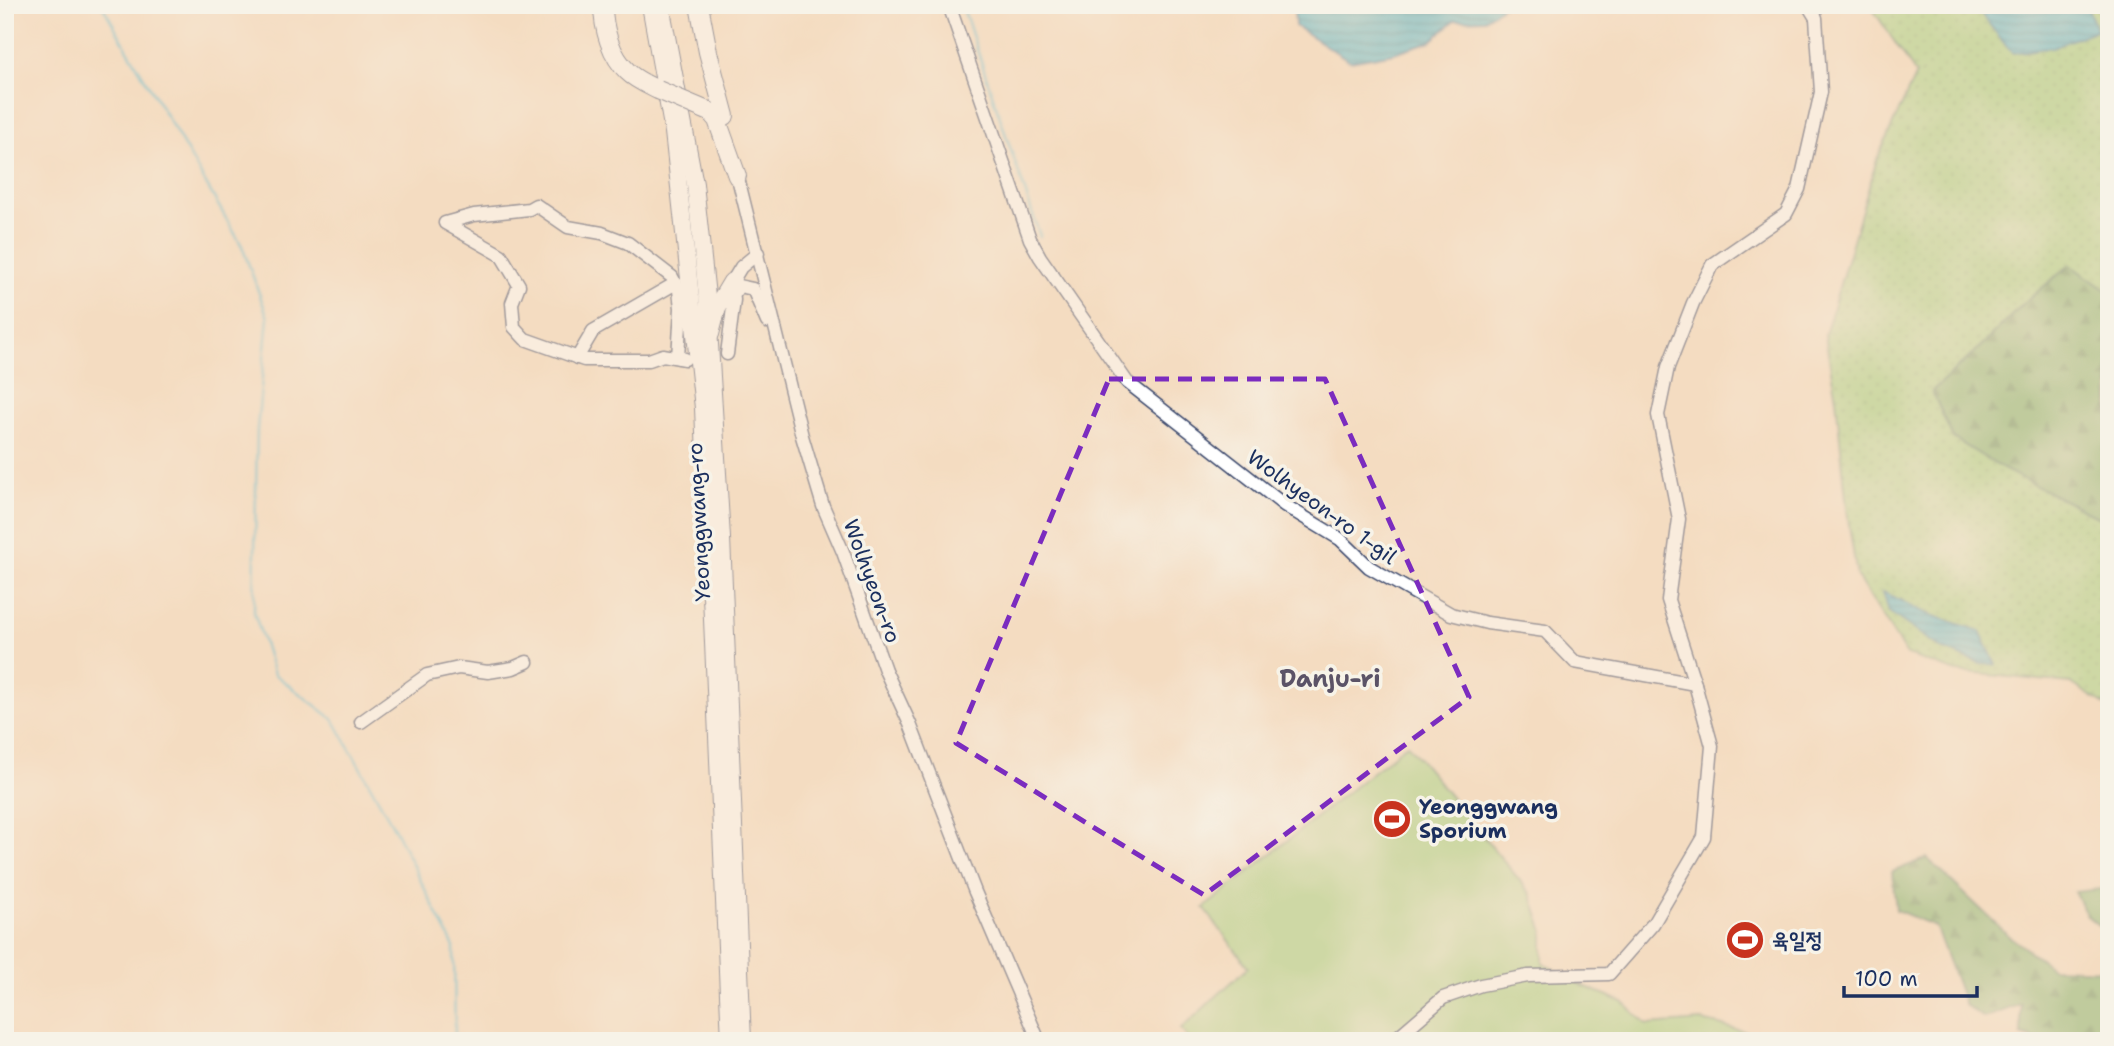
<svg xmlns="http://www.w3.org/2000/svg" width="2114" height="1046" font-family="'Shantell Sans','Poor Story',sans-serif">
  <defs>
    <pattern id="grass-dots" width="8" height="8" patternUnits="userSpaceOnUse" patternTransform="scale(1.75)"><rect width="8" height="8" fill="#a1d383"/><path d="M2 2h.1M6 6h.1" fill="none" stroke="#8ab574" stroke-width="1.8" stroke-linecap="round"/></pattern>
    <pattern id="forest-firs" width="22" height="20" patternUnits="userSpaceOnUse" patternTransform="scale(1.75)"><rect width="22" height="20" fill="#80b571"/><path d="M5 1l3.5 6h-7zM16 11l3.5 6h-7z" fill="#689460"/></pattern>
    <pattern id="water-rules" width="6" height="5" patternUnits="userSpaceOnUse" patternTransform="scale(1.75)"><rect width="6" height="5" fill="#53b9d1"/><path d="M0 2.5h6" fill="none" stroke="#4497ad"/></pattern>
  </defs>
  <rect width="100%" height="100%" fill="#f7f3e8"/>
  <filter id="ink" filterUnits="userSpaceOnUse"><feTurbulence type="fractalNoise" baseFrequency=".0143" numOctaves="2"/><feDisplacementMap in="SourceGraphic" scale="14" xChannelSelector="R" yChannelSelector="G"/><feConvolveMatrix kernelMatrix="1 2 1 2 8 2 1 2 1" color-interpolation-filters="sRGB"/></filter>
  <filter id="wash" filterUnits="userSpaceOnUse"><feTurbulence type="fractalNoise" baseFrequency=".00686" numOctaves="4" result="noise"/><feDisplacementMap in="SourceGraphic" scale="28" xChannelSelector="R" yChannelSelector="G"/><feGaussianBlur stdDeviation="1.57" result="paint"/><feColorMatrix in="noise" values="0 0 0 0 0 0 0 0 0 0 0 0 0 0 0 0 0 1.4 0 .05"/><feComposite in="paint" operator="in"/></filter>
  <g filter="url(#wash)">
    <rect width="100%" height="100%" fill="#f4dcc1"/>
    <polygon fill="url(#grass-dots)" stroke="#5e8170" stroke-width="2" points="1870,5 2109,5 2109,708 2071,683 1957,672 1907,655 1857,577 1848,518 1836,399 1825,335 1877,159 1916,74"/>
    <g fill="url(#forest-firs)" stroke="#4e7268" stroke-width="2">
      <polygon points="2070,265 2109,292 2109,523 2003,469 1953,438 1932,391 1972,355 2026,301"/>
      <polygon points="1927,858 2009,936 2052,968 2109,970 2109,1041 2041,1041 2021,1035 2021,1004 1984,1018 1965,1005 1935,926 1896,910 1892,872"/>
      <polygon points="2109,888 2109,934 2087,916 2074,892"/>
    </g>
    <polygon fill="#a1d383" stroke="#5e8170" stroke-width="2" points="1407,744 1531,894 1543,929 1543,963 1579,984 1623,1002 1647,1025 1702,1021 1785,1041 1190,1041 1181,1029 1248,967 1204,908"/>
    <g fill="url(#water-rules)" stroke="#377498" stroke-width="2">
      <polygon points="1294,5 1504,5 1485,19 1455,20 1431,41 1394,53 1350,61 1295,26"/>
      <polygon points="1974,5 2086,5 2097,30 2053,47 2012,53"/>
      <polygon points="1883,592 1928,614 1980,631 1996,665 1981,664 1942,649 1889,612"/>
    </g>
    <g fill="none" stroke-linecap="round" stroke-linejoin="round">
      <g stroke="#53b9d1" stroke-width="2.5">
        <polyline points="102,5 242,246 268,318 257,429 254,612 274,674 333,719 392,824 454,947 455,1041"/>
        <polyline points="962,5 1040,236"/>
      </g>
    </g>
  </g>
  <g filter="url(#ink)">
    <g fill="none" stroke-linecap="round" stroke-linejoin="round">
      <g stroke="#3c496d" stroke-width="15">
        <g id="minor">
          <polyline points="949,5 1030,239 1040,257 1127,382 1284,505 1340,539 1369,567 1451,614 1487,623 1545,631 1575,662 1695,684 1712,746 1704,837 1653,924 1609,974 1528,976 1481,985 1443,998 1393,1041"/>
          <polyline points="736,170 802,436 823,506 843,552 885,670 910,724 975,892 1039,1041"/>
          <polyline points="733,295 739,286 753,289 767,322"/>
          <polyline points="727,354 734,300 732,282 741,267 758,253"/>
          <polyline points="577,358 593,331 676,283"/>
          <polyline points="678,358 681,308 679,290 672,277 628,243 602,233 568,227 536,205 529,209 474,215 445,223 501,255 519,285 512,303 514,327 525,339 584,360 649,360 663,355 685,359"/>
          <polyline points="1695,684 1668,600 1679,519 1658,415 1668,367 1693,303 1712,265 1786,214 1799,189 1821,92 1816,18 1808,5"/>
          <polyline points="361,722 427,675 459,668 488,672 513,668 527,662"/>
        </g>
      </g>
      <g stroke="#3c496d" stroke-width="18">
        <g id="major">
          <polyline points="650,5 673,132 703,408 730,1041"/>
          <polyline points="661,5 695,184 707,296 722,538 743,1041"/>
        </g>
      </g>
      <g stroke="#3c496d" stroke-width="20">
        <g id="highway">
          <path d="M603,5C603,29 611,56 628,72C636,80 648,85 658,90"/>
          <polyline points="699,5 708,52 725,116"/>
          <polyline points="710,112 717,120 737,176"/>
          <polyline points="710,334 717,307 732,282"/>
        </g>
      </g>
      <use href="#minor" stroke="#fff" stroke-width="12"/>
      <use href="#major" stroke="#fff" stroke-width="16"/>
      <use href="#highway" stroke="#fff" stroke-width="18"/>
      <g stroke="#3c496d" stroke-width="20" stroke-linecap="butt">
        <polyline id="highway-bridge" points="658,90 710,112"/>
      </g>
      <use href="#highway-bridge" stroke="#fff" stroke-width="18"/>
    </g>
  </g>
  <path d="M0 0H2114V1046H0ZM1109,379H1325L1469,697L1204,895L956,743Z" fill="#f4dcc1" fill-opacity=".55" fill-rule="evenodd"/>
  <path fill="none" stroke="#7b2cbf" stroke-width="5" stroke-dasharray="14 9" stroke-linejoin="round" d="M1109,379H1325L1469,697L1204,895L956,743Z"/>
  <defs>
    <g id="stadium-disc" transform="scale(2.0125)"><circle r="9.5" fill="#c8321e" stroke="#f7f3e8"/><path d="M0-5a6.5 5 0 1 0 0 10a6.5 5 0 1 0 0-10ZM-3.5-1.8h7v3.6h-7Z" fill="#fff"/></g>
  </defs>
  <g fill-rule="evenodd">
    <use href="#stadium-disc" x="1392" y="819"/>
    <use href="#stadium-disc" x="1745" y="940"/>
  </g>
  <g text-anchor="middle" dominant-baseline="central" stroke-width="7" stroke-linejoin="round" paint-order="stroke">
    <g font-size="21" fill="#1b2f5e" stroke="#f7f3e8">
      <text transform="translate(1322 507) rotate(36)">Wolhyeon-ro 1-gil</text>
      <text transform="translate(699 522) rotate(-93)">Yeonggwang-ro</text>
      <text transform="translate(872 581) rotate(70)">Wolhyeon-ro</text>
    </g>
    <g font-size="21" font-weight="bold" fill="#1b2f5e" stroke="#f7f3e8" text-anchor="start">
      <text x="1419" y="807">Yeonggwang<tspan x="1419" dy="24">Sporium</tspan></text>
      <text x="1772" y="940">육일정</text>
    </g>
    <g font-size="24" font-weight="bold" fill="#5b5367" stroke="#f7f3e8">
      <text x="1330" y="679">Danju-ri</text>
    </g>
  </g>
  <rect width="2114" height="1046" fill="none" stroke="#f7f3e8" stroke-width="28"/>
  <path d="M1844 986v10h133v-10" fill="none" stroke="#1b2f5e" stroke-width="3.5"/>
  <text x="1855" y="986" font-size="21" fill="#1b2f5e" stroke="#f7f3e8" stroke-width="5" paint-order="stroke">100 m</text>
</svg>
